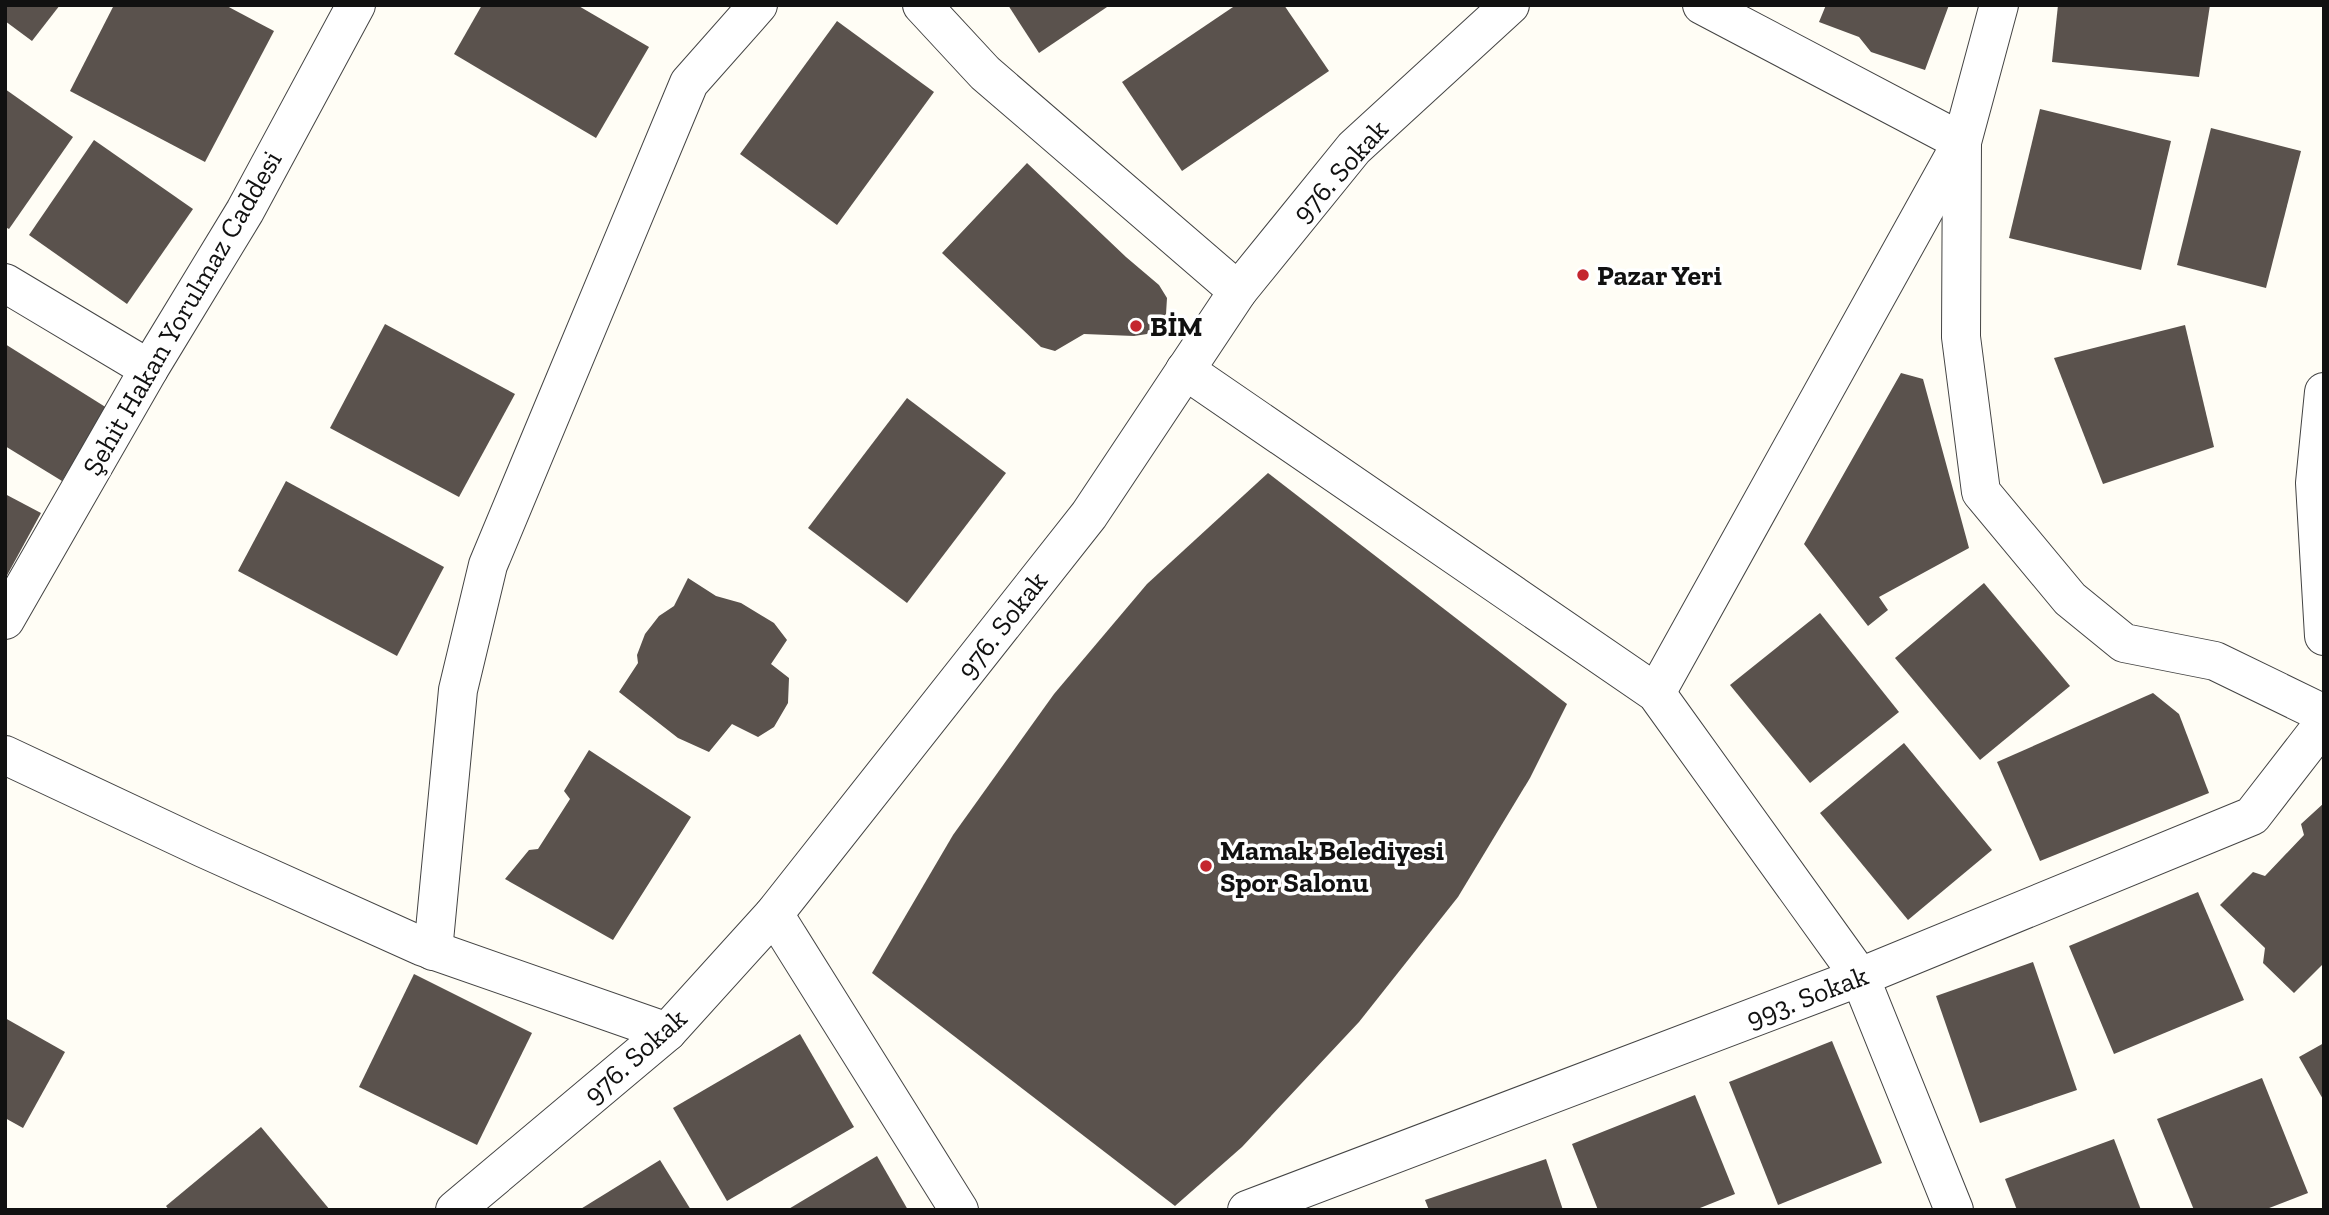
<svg xmlns="http://www.w3.org/2000/svg" width="2329" height="1215" font-family="'Zilla Slab',serif">
  <rect width="100%" height="100%" fill="#fffdf5"/>
  <g fill="#5a524d">
    <polygon points="5,5 60,5 32,41 5,21"/>
    <polygon points="114,5 225,5 274,31 205,162 70,91"/>
    <polygon points="482,5 577,5 649,47 596,138 454,54"/>
    <polygon points="1008,5 1110,5 1039,53"/>
    <polygon points="1236,5 1284,5 1329,71 1182,171 1122,82"/>
    <polygon points="1826,5 1949,5 1925,70 1871,52 1859,37 1819,22"/>
    <polygon points="2058,5 2210,5 2199,77 2052,62"/>
    <polygon points="837,21 934,92 837,225 740,154"/>
    <polygon points="5,89 73,137 9,229 5,227"/>
    <polygon points="2040,109 2171,141 2141,270 2009,238"/>
    <polygon points="2211,128 2301,151 2266,288 2177,265"/>
    <polygon points="94,140 193,209 127,304 29,235"/>
    <polygon points="1027,163 1126,257 1159,285 1167,298 1166,314 1147,334 1134,336 1084,334 1055,351 1041,347 942,253"/>
    <polygon points="385,324 515,394 459,497 330,428"/>
    <polygon points="2185,325 2214,447 2103,484 2054,358"/>
    <polygon points="5,344 107,408 62,481 5,446"/>
    <polygon points="1901,373 1923,379 1969,548 1879,597 1888,610 1868,626 1804,544"/>
    <polygon points="907,398 1006,473 907,603 808,528"/>
    <polygon points="1268,473 1567,704 1530,778 1458,897 1359,1022 1242,1147 1175,1206 872,973 953,835 1054,694 1147,584"/>
    <polygon points="286,481 444,567 397,656 238,571"/>
    <polygon points="5,494 41,513 5,579"/>
    <polygon points="688,578 716,596 741,603 774,623 787,640 771,664 789,678 788,703 774,727 758,737 732,724 709,752 678,738 619,692 638,663 637,655 645,634 659,616 674,606"/>
    <polygon points="1984,583 2070,686 1980,760 1895,658"/>
    <polygon points="1820,613 1899,712 1810,783 1730,685"/>
    <polygon points="2153,693 2179,714 2209,793 2040,861 1997,762"/>
    <polygon points="1904,743 1992,850 1908,920 1820,813"/>
    <polygon points="589,750 691,817 613,940 505,879 529,850 538,849 570,799 564,791"/>
    <polygon points="2324,803 2324,963 2294,993 2263,963 2265,948 2220,905 2253,872 2265,876 2304,835 2301,824"/>
    <polygon points="2198,892 2244,1000 2114,1054 2069,946"/>
    <polygon points="2033,962 2077,1090 1980,1123 1936,996"/>
    <polygon points="414,974 532,1033 477,1145 359,1087"/>
    <polygon points="5,1018 65,1052 23,1128 5,1118"/>
    <polygon points="800,1034 854,1127 727,1201 673,1108"/>
    <polygon points="1832,1041 1882,1163 1778,1205 1729,1082"/>
    <polygon points="2324,1043 2324,1101 2299,1057"/>
    <polygon points="2262,1078 2308,1193 2264,1210 2194,1210 2157,1119"/>
    <polygon points="1695,1095 1735,1194 1695,1210 1598,1210 1572,1144"/>
    <polygon points="261,1127 330,1210 169,1210 166,1206"/>
    <polygon points="2114,1139 2141,1210 2017,1210 2005,1179"/>
    <polygon points="877,1156 908,1210 787,1210"/>
    <polygon points="1546,1159 1563,1210 1429,1210 1425,1200"/>
    <polygon points="660,1160 691,1210 579,1210"/>
  </g>
  <g fill="none" stroke-linecap="round" stroke-linejoin="round">
    <g stroke="#444" stroke-width="40">
      <g id="minor">
        <polyline points="922,5 985,73 1238,291"/>
        <polyline points="1702,5 1962,142"/>
        <polyline points="1962,142 1961,337 1981,492 2070,599 2124,643 2215,661 2324,714"/>
        <polyline points="5,283 149,369"/>
        <polyline points="1185,370 1656,693 1860,977 1954,1210"/>
        <polyline points="2324,392 2315,483 2324,636"/>
        <polyline points="5,620 149,369 245,211 356,5"/>
        <polyline points="1656,693 1962,142 1999,5"/>
        <polyline points="5,755 203,848 421,946 667,1032"/>
        <polyline points="774,914 959,1210"/>
        <polyline points="433,951 458,690 488,565 689,83 758,5"/>
        <polyline points="455,1210 667,1032 774,914 1089,515 1238,291 1354,148 1510,5"/>
        <polyline points="1247,1210 1860,977 2252,816 2324,723"/>
      </g>
    </g>
    <use href="#minor" stroke="#fff" stroke-width="38"/>
  </g>
  <g fill="#c4262e" stroke="#fff" stroke-width="2.5">
    <circle cx="1583" cy="275" r="7"/>
    <circle cx="1136" cy="326" r="7"/>
    <circle cx="1206" cy="866" r="7"/>
  </g>
  <g text-anchor="middle" dominant-baseline="central" stroke-width="7" stroke-linejoin="round" paint-order="stroke">
    <g font-size="28" fill="#111" stroke="#fff">
      <text transform="translate(1340 171) rotate(-48)">976. Sokak</text>
      <text transform="translate(182 313) rotate(-60)">Şehit Hakan Yorulmaz Caddesi</text>
      <text transform="translate(1002 625) rotate(-52)">976. Sokak</text>
      <text transform="translate(1807 997) rotate(-21)">993. Sokak</text>
      <text transform="translate(635 1056) rotate(-42)">976. Sokak</text>
    </g>
    <g font-size="28" font-weight="bold" fill="#111" stroke="#fff" text-anchor="start">
      <text x="1597" y="275">Pazar Yeri</text>
      <text x="1150" y="326">BİM</text>
      <text x="1220" y="850">Mamak Belediyesi<tspan x="1220" dy="32">Spor Salonu</tspan></text>
    </g>
  </g>
  <rect width="2329" height="1215" fill="none" stroke="#111111" stroke-width="14"/>
</svg>
